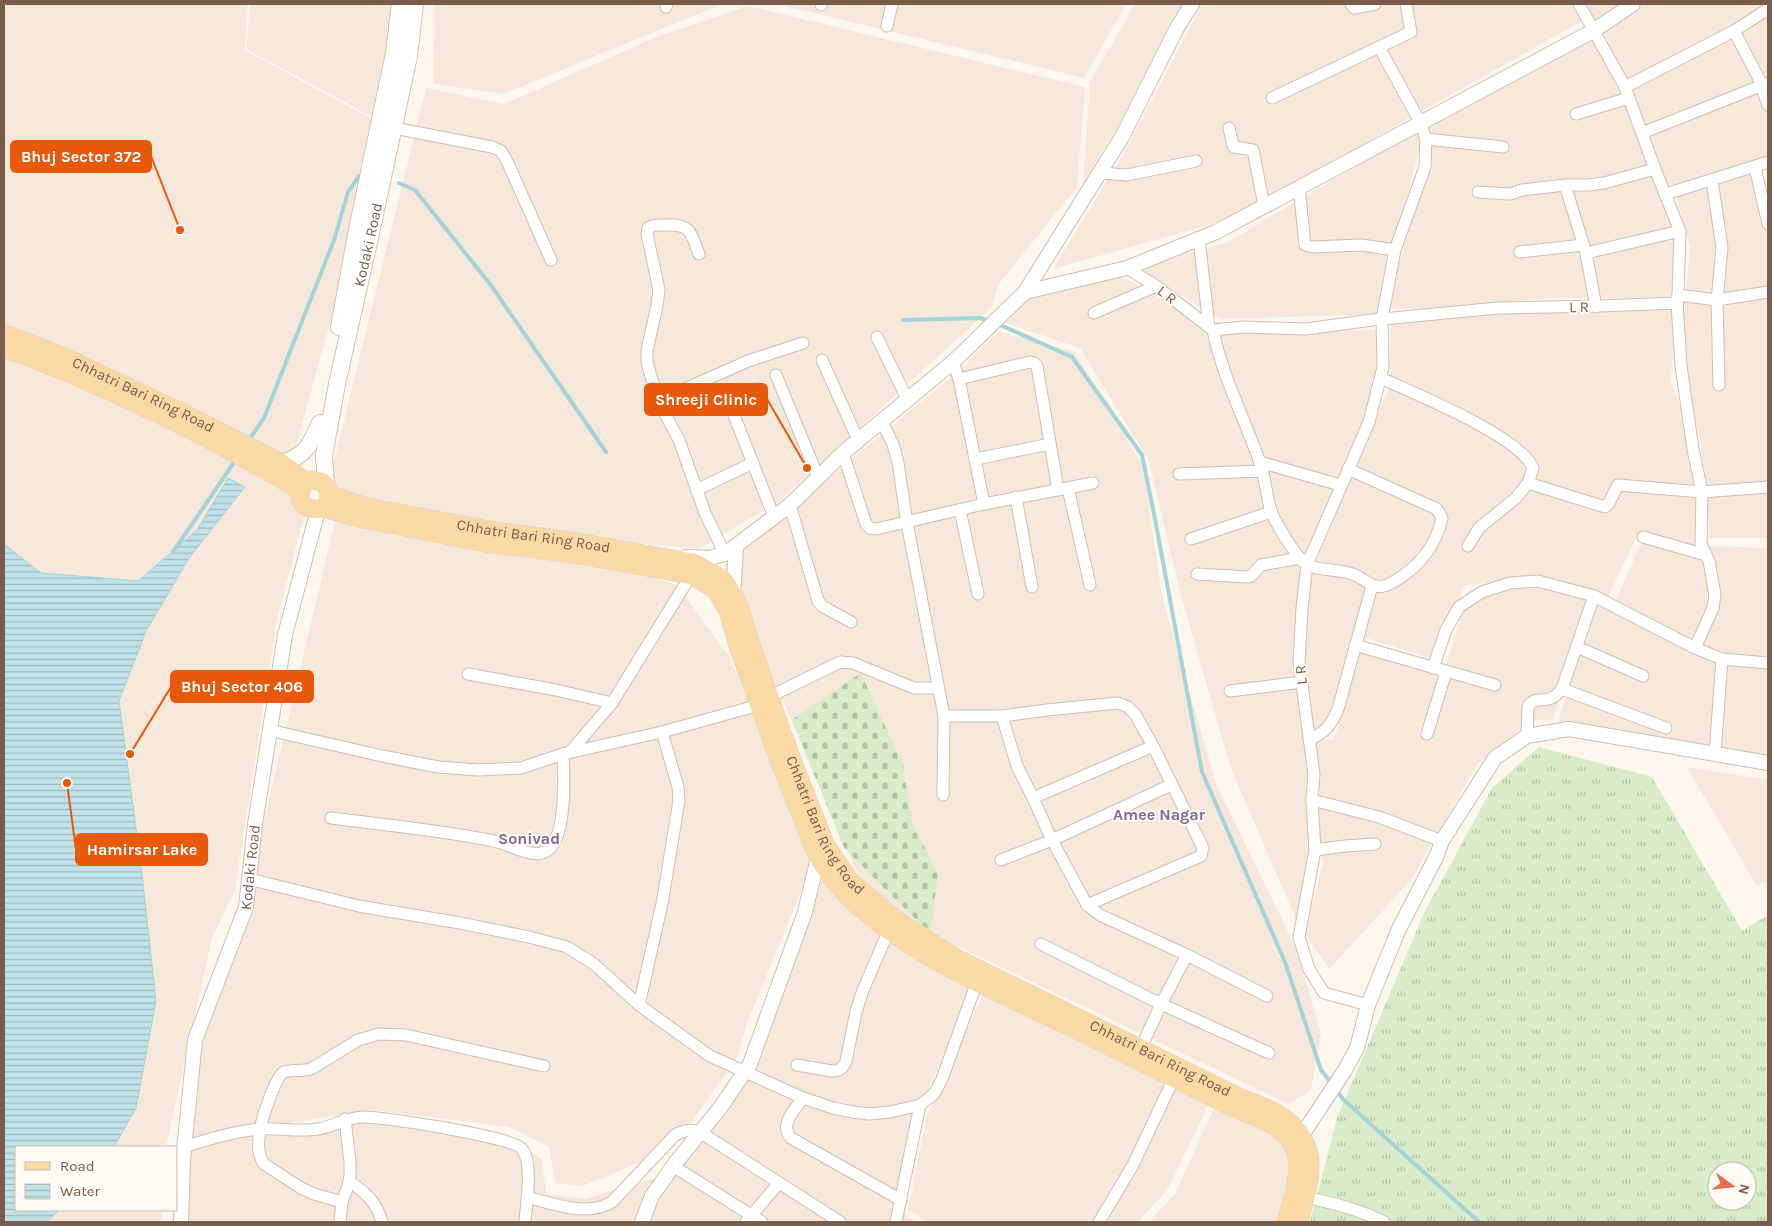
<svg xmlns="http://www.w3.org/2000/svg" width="1772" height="1226" font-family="Karla,sans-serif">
  <defs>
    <pattern id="grass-tufts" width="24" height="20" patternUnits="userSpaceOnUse" patternTransform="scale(1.25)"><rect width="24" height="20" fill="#d8ecc9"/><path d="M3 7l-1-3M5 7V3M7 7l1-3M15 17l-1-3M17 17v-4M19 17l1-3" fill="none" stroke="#b4c2a5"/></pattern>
    <pattern id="cemetery-stones" width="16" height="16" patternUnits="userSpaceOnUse" patternTransform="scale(1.25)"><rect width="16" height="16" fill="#d8ecc9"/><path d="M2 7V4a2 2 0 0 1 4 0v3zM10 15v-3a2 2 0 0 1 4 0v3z" fill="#b4c2a5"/></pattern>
    <pattern id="water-rules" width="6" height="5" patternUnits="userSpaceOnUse" patternTransform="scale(1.25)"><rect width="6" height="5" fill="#bfe3e8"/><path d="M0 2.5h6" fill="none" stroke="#a0bbbe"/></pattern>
  </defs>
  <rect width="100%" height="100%" fill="#fdf6ec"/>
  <g fill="#f5e8da">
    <polygon points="4,4 248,4 245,50 385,126 291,463 4,334"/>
    <polygon points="250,4 401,4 385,124 246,49"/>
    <polygon points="435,4 722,4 503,94 433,84"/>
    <polygon points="777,4 1126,4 1084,78"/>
    <polygon points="1135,4 1193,4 1083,183 1090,82"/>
    <polygon points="1202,4 1574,4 1582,21 1230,219 1053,269 1125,151"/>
    <polygon points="1581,4 1624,4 1591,23"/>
    <polygon points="1645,4 1768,4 1768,157 1670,189 1602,27"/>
    <polygon points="748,6 1085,87 1077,187 998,285 992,307 781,500 699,549 578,537 396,507 327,490 426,88 504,104 659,36"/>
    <polygon points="1596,33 1647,149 1676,225 1675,298 1550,298 1440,308 1389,309 1399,262 1420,197 1426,124"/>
    <polygon points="1422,127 1423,136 1401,218 1383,314 1221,319 1134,268 1228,242"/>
    <polygon points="1752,168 1768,212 1768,291 1686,294 1690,247 1676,194"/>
    <polygon points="1123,277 1224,331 1385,330 1385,382 1312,543 1297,629 1319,865 1301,930 1231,769 1180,592 1149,461 1080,348 1006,323 1029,298"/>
    <polygon points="1682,299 1768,300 1768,538 1710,538 1703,461 1698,429 1679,383"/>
    <polygon points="1675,303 1671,383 1692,433 1695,463 1699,552 1639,532 1607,599 1531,579 1465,585 1435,660 1354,634 1331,730 1309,729 1303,658 1306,602 1314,568 1390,385 1391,319"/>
    <polygon points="999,331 1075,352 1143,466 1162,596 1216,784 1296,948 1321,1033 1311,1090 1288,1104 871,905 724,565 964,366"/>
    <polygon points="4,358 193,437 308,501 277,619 235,890 212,938 166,1147 16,1147 16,1210 162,1210 161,1222 4,1222"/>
    <polygon points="338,509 599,561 677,585 730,658 815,857 747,1023 737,1058 682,1135 648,1159 583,1186 555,1183 549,1147 509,1127 374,1110 180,1139 225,954 246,897"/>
    <polygon points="1643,539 1705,557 1710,546 1768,548 1768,757 1557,727 1592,599 1613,607"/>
    <polygon points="1530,584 1587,599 1553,720 1532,720 1477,765 1411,880 1329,969 1305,933 1323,864 1311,739 1334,740 1361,646 1446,667 1468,591"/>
    <polygon points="1687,767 1768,780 1768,881 1757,886"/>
    <polygon points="824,872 887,941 974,993 917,1113 898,1209 915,1222 172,1222 174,1210 176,1210 184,1144 375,1116 509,1138 542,1159 546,1194 585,1199 650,1179 665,1182 741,1083 762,1021"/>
    <polygon points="982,996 1211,1100 1168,1189 1138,1222 926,1222 908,1209 927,1116"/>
    <polygon points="1215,1106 1270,1134 1296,1157 1277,1222 1149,1222 1175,1194"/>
  </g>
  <path fill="url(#grass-tufts)" fill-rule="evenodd" d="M1539,747L1652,777L1742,931L1768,915V1222H1310L1337,1118L1425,911L1492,788ZM1717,1171H1747V1201H1717Z"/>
  <polygon fill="url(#cemetery-stones)" points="861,673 903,765 912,823 938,874 930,934 844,848 792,720"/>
  <polygon fill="url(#water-rules)" stroke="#a5d3da" points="228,478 245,487 189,558 146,631 119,701 141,865 156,1001 136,1108 114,1147 16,1147 16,1210 59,1210 47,1222 4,1222 4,544 41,573 138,581 197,530"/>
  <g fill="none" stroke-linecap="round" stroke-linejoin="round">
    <g stroke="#a5d3da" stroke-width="4">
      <polyline points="399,183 415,190 490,284 606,452"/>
      <polyline points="903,320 980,318 989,321"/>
      <polyline points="998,324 1072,357 1142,455 1155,519 1202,772 1285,962 1321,1070 1332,1084"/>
      <polyline points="249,440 264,418 334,240 348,192 359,176"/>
      <polyline points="173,552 237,458"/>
      <polyline points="1336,1090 1344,1100 1479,1222"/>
    </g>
    <g stroke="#d1beb0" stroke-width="13">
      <g id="minor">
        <polyline points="1351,4 1354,8 1375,4"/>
        <polyline points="1579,4 1625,87 1655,169 1680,231 1678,295"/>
        <polyline points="821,5 821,4"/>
        <polyline points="666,7 667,4"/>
        <polyline points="887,26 892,4"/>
        <polyline points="1734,31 1758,77 1768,105"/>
        <polyline points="1625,87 1734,31 1768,9"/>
        <polyline points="1272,98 1411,32 1406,4"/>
        <polyline points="1576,114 1629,98"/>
        <polyline points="394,128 492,147 501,151 507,161 551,260"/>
        <polyline points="1229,128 1233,145 1234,147 1253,150 1264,206"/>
        <polyline points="1642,133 1768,83"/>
        <polyline points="1426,139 1503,147"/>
        <polyline points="1755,167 1768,224"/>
        <polyline points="1100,173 1127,175 1196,161"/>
        <polyline points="1712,180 1722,248 1717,300 1719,385"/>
        <polyline points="1565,185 1586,253 1596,307"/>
        <polyline points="1299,187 1305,245 1313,247 1361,245 1395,250"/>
        <polyline points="1478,192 1510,194 1522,190 1565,185 1588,185 1604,183 1655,169"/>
        <polyline points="1666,194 1768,162"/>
        <polyline points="1199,239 1209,327"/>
        <polyline points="1520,252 1583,245"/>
        <polyline points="1586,253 1680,231"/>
        <path d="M699,254C691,234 692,224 667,225C660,225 654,224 648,228L647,234L659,290L657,306L647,350V362L658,401L679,440L705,513L725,554"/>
        <polyline points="1127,268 1156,286 1213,330 1244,327 1306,329 1372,320 1498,308 1599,306 1677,303 1678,295 1717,300 1768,292"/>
        <polyline points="1677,303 1681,366 1693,449 1702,492 1701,544 1709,561 1715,595 1713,608 1695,648"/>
        <polyline points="1094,313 1156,286"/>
        <path d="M1213,330C1222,376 1245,419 1260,463C1266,479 1266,496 1271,511C1275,522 1297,559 1307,565C1319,571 1343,569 1355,575C1370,582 1375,593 1393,582C1418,568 1436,546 1442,518L1437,509L1348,469"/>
        <polyline points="877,337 908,401"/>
        <polyline points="822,360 859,442"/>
        <polyline points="953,362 959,379 984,504"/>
        <polyline points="776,375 818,477"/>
        <path d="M1381,378C1415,394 1520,436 1533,468L1528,483L1516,498L1479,528L1468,546"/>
        <polyline points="959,379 1030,362 1034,363 1037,366 1058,490"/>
        <polyline points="726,395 774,517"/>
        <polyline points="658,401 748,361 803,343"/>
        <polyline points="882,422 893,444 898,463 907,523 944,716 943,795"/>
        <polyline points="843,453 866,524 870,528 876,529 984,504 1093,483"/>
        <polyline points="976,459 1050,444"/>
        <polyline points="1260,462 1340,485"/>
        <polyline points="1179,474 1263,471"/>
        <polyline points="1528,483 1605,507 1609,503 1618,485 1702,492 1768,487"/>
        <polyline points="1068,488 1090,585"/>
        <polyline points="696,490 753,463"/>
        <polyline points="1016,497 1032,587"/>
        <polyline points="790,505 818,601 822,606 851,622"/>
        <polyline points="960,510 978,594"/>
        <polyline points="1643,537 1706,555"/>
        <polyline points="1191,539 1271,512"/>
        <polyline points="1197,574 1248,577 1251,576 1261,565 1300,558"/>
        <polyline points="1355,645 1495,685"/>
        <polyline points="1577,647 1643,676"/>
        <polyline points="1433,668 1446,630 1459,607 1482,592 1510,583 1538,581 1594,596 1695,648 1722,659 1768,663"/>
        <polyline points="468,674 556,690 612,703"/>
        <polyline points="1562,689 1666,728"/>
        <polyline points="1230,691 1302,682"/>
        <polyline points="769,697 840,662 853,663 914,688 938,688"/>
        <polyline points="944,716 1002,716 1047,710 1118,703 1128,707 1135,714 1153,746 1203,848 1201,856 1087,905"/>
        <polyline points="1002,716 1017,766 1033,798 1052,840 1087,905 1100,915 1187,955 1161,1004 1141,1048"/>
        <polyline points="269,730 382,756 438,767 478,770 521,768 563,754 662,732 759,705"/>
        <polyline points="1427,734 1446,672"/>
        <path d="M1527,736L1528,707C1533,697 1541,701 1549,699C1555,697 1559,693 1562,689L1594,596"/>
        <path d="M1309,740C1327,731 1330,727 1338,709L1372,586"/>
        <polyline points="570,752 612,703 691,575"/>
        <polyline points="1715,754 1722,659"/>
        <polyline points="1033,798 1153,746"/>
        <polyline points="1312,800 1379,817 1442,841"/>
        <path d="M331,818C385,825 441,830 494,841C510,844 535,861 548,850C567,835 564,776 563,754"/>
        <polyline points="1315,850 1345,846 1375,844"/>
        <polyline points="1001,860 1052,840 1171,785"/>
        <polyline points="249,879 359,906 460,923 529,937 567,947 594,964 639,1005 710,1056 803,1098 833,1108 853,1112 869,1114 890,1112 920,1105 934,1094 942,1079 977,982"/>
        <polyline points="1041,944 1161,1004 1269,1053"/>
        <polyline points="1187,955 1267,996"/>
        <polyline points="639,1005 662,904 679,801 678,787 662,732"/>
        <polyline points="1368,1005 1324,993 1309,969 1299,937 1315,850 1312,800 1314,774 1299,662 1302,608 1307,565 1369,422 1383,367 1382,319 1395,250 1425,167 1426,139 1420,122 1379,47"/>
        <path d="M797,1065L832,1071C840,1071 843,1068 846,1061L856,1012L863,990L889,930"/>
        <path d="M803,1098C795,1109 779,1125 791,1138L901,1200"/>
        <path d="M184,1147C209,1139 235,1131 261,1129C280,1128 300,1132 318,1129C334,1126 346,1118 362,1117C381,1116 511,1137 521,1148C534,1161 526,1205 525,1222"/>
        <polyline points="673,1166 762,1222"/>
        <path d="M349,1181C365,1192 377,1202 382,1222"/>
        <path d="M527,1197C554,1204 586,1217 612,1202L675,1135C684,1130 690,1129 700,1132L840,1222"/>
        <path d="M1305,1197C1333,1203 1358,1209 1384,1222"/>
        <path d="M342,1202L314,1194L301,1188L264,1164C257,1155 258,1141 260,1130C262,1119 275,1077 284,1072C287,1070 304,1071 311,1069L358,1040L379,1034L406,1035L544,1066"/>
        <polyline points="340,1222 342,1202 348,1186 350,1176 350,1162 345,1119"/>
        <polyline points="746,1222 779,1183"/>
        <polyline points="896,1222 920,1105"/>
        <polyline points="1099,1222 1133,1165 1174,1078"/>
      </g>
    </g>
    <g stroke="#d1beb0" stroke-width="16">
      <g id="tertiary">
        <polyline points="1025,292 1127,268 1216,232 1593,31 1633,4"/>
        <polyline points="686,557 709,558 725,554 790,505 843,453 953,362 1025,292 1122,137 1177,28 1192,4"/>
        <polyline points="733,596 736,546"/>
        <polyline points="1302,1135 1345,1070 1357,1048 1368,1005 1398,931 1437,855 1442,841 1495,758 1527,736 1569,729 1768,763"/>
        <path id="s1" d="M181,1222L183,1160L195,1040L246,907L255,824L285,635L318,510"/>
        <polyline points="642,1222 652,1196 673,1166 720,1108 750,1064 805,912 818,858 822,851"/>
      </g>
    </g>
    <g stroke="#d6c0b0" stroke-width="18">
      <g id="secondary">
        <polyline points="339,327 357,230 394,53 400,4"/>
        <path d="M281,463C305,457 311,444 320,423"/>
        <path id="s2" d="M326,485L324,456L337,384L371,233L409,56L415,4"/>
      </g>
    </g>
    <g stroke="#dad1cd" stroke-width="19">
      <g id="primary">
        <path id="s3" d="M4,334L62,356L181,412L281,463L305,481"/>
        <path d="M4,348C106,387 207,434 301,491"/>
        <path d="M312,480L322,482L329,490V500L324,508C303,514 293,497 305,481Z"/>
        <path id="s4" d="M330,495L367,507L488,530L577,542L695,563L724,580L739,606L750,642L790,755L825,844L851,882L896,920L958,959L1239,1097C1252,1103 1273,1109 1284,1118C1323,1147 1309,1183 1299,1222"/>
        <path d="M324,508L363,519L486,543L575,554L691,575L715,589L728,611L738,646L779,760L815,850C853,933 991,989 1071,1027C1126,1054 1180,1081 1234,1108C1247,1114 1264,1119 1276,1127C1312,1150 1295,1190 1286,1222"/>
      </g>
    </g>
    <use href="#minor" stroke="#fff" stroke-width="11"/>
    <use href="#tertiary" stroke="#fff" stroke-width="14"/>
    <use href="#secondary" stroke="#fff" stroke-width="16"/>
    <use href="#primary" stroke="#fbd9a5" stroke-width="18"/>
  </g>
  <g text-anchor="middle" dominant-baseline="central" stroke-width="4" stroke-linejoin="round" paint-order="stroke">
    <g font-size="15" fill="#7a5c4d" stroke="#fffaf3">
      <text stroke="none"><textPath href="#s2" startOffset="245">Kodaki Road</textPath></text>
      <text transform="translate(1167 295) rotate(38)">L R</text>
      <text transform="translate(1579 307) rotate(-1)">L R</text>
      <text stroke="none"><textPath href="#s3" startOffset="152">Chhatri Bari Ring Road</textPath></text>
      <text stroke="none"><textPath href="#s4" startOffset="208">Chhatri Bari Ring Road</textPath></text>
      <text transform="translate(1301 675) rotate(-96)">L R</text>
      <text stroke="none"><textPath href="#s4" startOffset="672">Chhatri Bari Ring Road</textPath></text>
      <text stroke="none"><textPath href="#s1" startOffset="365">Kodaki Road</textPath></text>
      <text stroke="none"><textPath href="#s4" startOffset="1092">Chhatri Bari Ring Road</textPath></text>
    </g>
    <g font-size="16" font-weight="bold" fill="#846695" stroke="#fffaf3">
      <text x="1159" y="814">Amee Nagar</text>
      <text x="529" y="838">Sonivad</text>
    </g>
  </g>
  <path fill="none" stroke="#e8590c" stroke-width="2" d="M180 230L151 156M807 468L767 399M130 754L171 687M67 783L76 850"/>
  <g fill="#e8590c" stroke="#fffaf3" stroke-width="2">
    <circle cx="180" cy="230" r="5"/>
    <circle cx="807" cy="468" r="5"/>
    <circle cx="130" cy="754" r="5"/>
    <circle cx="67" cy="783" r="5"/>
  </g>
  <g fill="#e8590c" stroke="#e8590c" stroke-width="2">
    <rect x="11" y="141" width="140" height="31" rx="5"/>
    <rect x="645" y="384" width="122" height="31" rx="5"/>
    <rect x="171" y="671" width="142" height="31" rx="5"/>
    <rect x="76" y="834" width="131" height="31" rx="5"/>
  </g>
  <g font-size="16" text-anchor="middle" font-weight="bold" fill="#fff">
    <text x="81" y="162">Bhuj Sector 372</text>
    <text x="706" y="405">Shreeji Clinic</text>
    <text x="242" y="692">Bhuj Sector 406</text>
    <text x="142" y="855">Hamirsar Lake</text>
  </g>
  <rect width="1772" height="1226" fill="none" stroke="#7a5c4d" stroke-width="10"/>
  <rect x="15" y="1146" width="162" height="65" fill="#fffaf3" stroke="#cabbb1"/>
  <rect x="25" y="1162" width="25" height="8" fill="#fbd9a5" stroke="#cabbb1"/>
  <text x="60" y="1171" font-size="15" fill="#7a5c4d">Road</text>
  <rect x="25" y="1184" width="25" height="15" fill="url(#water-rules)" stroke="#cabbb1"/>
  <text x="60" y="1196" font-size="15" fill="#7a5c4d">Water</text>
  <g transform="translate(1732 1186) rotate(105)"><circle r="24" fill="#fffaf3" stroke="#cabbb1"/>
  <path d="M0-4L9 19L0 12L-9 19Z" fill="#e76f51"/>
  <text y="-8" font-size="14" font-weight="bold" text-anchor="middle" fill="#7a5c4d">N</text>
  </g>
</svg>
